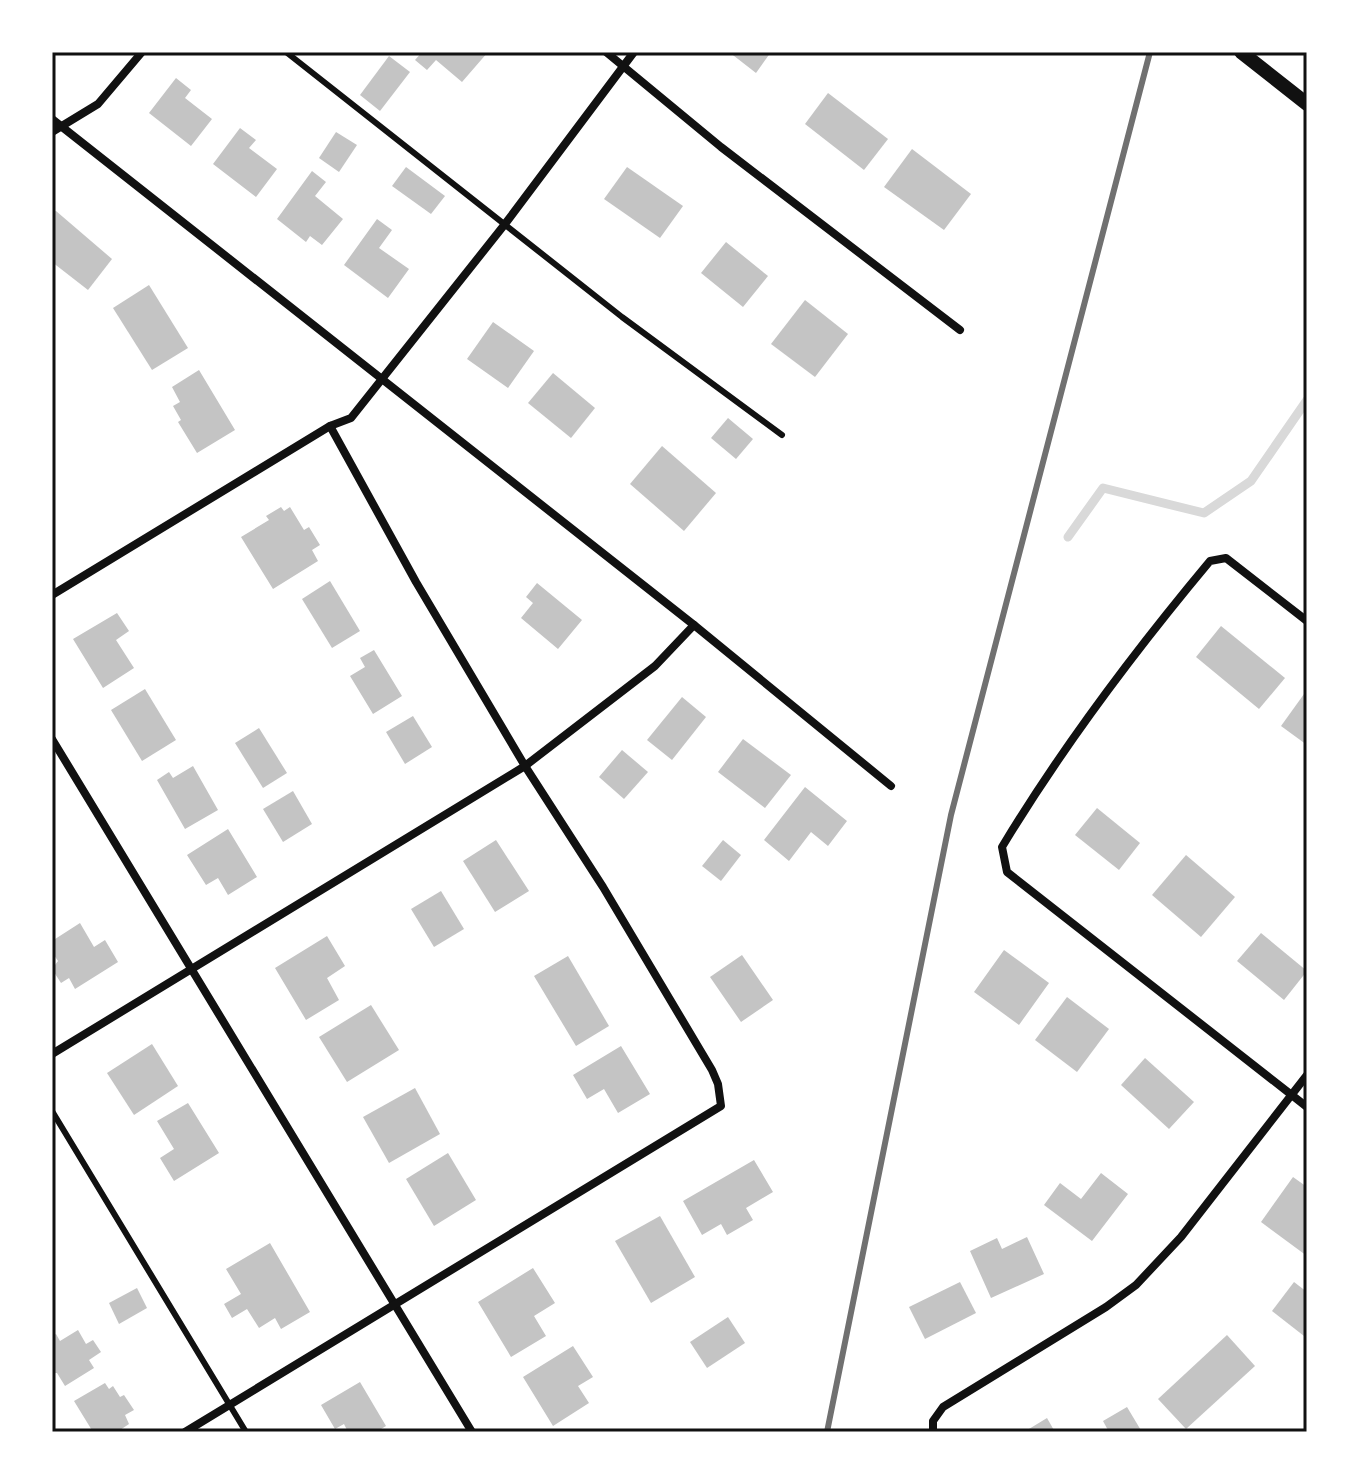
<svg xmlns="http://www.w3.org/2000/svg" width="1359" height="1484" font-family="'Crimson Pro',serif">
  <rect width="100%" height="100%" fill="#fff"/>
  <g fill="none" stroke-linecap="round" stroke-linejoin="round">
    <polyline stroke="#d9d9d9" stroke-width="9" points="1068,537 1103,488 1204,513 1251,481 1307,400"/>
  </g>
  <g fill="#c4c4c4">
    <polygon points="422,52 488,52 462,82 436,60 427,70 415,60"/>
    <polygon points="729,52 771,52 756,73"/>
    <polygon points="389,56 410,72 380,111 360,95"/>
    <polygon points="176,78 191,90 185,98 212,119 191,146 149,113"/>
    <polygon points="828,93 888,139 864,170 805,124"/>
    <polygon points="240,128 256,140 249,148 277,169 256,197 213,164"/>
    <polygon points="336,132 357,145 339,172 319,158"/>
    <polygon points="912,149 971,194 944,230 884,187"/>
    <polygon points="406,167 445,196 431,214 392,186"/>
    <polygon points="627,167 683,206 660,238 604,199"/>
    <polygon points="312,171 326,182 315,196 343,219 322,245 310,236 306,242 277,219"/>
    <polygon points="56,211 112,259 88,290 52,262 52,212"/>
    <polygon points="377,219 392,230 379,248 409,269 388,298 344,265"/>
    <polygon points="726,242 768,276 743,307 701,273"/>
    <polygon points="149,285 188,348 152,370 113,308"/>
    <polygon points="805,300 848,334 815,377 771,344"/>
    <polygon points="493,322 534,351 508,388 467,359"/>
    <polygon points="199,370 235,430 197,453 178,422 181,420 173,406 180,402 172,387"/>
    <polygon points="553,373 595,408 571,438 528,403"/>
    <polygon points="728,418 753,439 736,459 711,438"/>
    <polygon points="662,446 716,493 684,531 630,484"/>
    <polygon points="281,507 284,511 290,507 304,530 309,527 320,545 312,550 318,561 273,589 241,537 269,520 266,516"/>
    <polygon points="330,581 360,631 332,648 302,599"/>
    <polygon points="537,583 582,620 558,649 521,618 533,603 526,597"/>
    <polygon points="117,613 129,631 116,640 134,668 103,688 73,639"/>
    <polygon points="1221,626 1285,678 1259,709 1196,657"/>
    <polygon points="374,650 402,696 373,714 350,676 365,667 360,658"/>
    <polygon points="145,689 176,740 142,761 111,710"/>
    <polygon points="1304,694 1307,696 1307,745 1281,726"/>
    <polygon points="682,697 706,717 672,760 647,740"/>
    <polygon points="413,716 432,747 405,764 386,732"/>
    <polygon points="259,728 287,773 263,788 235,743"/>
    <polygon points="743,739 791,775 765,808 718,772"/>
    <polygon points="622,750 648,772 624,799 599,777"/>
    <polygon points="193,766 218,810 185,829 157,780 169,772 173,778"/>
    <polygon points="805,787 847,821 828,846 811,832 789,861 764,840"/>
    <polygon points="293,791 312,824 283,842 263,809"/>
    <polygon points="1097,808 1140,843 1119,870 1075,835"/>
    <polygon points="228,829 257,877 228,895 218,878 206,885 187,855"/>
    <polygon points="496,840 529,891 495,912 463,861"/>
    <polygon points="723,840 741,855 721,881 702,866"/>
    <polygon points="1186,855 1235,897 1201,937 1152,895"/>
    <polygon points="441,891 464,929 434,947 411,909"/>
    <polygon points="80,923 94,947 105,940 118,962 75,989 69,978 61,983 52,969 58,961 52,952 52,941"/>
    <polygon points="1261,933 1307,971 1284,1000 1237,961"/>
    <polygon points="327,936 345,966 327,978 339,1000 306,1020 275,968"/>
    <polygon points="1004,950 1049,983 1019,1025 974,992"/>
    <polygon points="742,955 773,1000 741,1022 710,977"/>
    <polygon points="568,956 609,1026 576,1046 534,976"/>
    <polygon points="1067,997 1109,1029 1077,1072 1035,1040"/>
    <polygon points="371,1005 399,1050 347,1082 319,1037"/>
    <polygon points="152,1044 178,1086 134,1115 107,1073"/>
    <polygon points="621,1046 650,1094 618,1113 604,1089 587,1099 573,1075"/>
    <polygon points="1145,1058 1194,1102 1169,1129 1121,1085"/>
    <polygon points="415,1088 440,1134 389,1163 363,1117"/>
    <polygon points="188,1103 219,1153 174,1181 160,1158 174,1149 157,1121"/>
    <polygon points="448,1153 476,1200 434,1226 406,1179"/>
    <polygon points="754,1160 773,1192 746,1208 753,1220 727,1235 721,1224 702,1235 683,1201"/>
    <polygon points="1101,1173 1128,1194 1092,1241 1044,1205 1060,1183 1081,1199"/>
    <polygon points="1293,1177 1307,1187 1307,1256 1261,1222"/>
    <polygon points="660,1216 695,1277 651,1303 615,1241"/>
    <polygon points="1027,1237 1044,1274 991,1298 970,1251 997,1238 1002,1249"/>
    <polygon points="270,1243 310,1312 281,1329 275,1318 259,1328 247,1309 232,1318 224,1304 241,1294 226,1269"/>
    <polygon points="533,1268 555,1303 534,1316 546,1336 511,1357 478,1302"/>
    <polygon points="960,1282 976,1313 925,1339 909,1307"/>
    <polygon points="1294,1282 1307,1292 1307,1332 1304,1336 1272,1311"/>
    <polygon points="137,1288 147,1308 119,1324 109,1303"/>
    <polygon points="728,1317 745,1343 707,1368 690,1342"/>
    <polygon points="78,1330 86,1344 93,1340 101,1352 89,1360 94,1368 65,1386 57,1373 52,1373 52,1336 56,1334 60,1341"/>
    <polygon points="1227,1335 1255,1366 1186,1429 1158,1399"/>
    <polygon points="573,1346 593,1377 578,1386 589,1403 553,1426 523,1377"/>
    <polygon points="360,1382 386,1426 376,1432 348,1432 344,1424 335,1429 321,1405"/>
    <polygon points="105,1383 109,1389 113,1386 120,1397 124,1395 134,1410 125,1415 129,1424 117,1432 93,1432 74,1401"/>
    <polygon points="1127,1407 1142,1432 1109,1432 1103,1421"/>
    <polygon points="1047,1418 1055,1432 1024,1432"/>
  </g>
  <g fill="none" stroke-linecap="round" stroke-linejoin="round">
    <g stroke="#111" stroke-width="6">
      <polyline points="286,52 622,317 782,435"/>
      <polyline points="52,1111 246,1432"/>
    </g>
    <g stroke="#111" stroke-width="8">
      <polyline points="606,52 721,147 960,330"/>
      <polyline points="52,119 694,625 891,786"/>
      <polyline points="52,132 98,104 142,52"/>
      <polyline points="52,595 330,426 351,418 505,224 634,52"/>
      <path d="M1307,621L1226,558L1210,561C1134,652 1063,746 1002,847L1007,872L1307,1107"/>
      <polyline points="52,739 472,1432"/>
      <polyline points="52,1054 525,766 655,666 694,625"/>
      <polyline points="185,1432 721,1106 718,1084 712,1070 603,887 525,766 416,582 330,426"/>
      <polyline points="933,1432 933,1421 943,1407 1106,1307 1136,1285 1181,1237 1307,1075"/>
    </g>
    <polyline stroke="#111" stroke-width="14" points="1241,52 1307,104"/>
    <polyline stroke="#707070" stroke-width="6" points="827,1432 951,815 1150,52"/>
  </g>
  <rect width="1359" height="1484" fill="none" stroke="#ffffff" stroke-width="108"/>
  <rect x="54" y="54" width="1251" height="1376" fill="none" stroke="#111" stroke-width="3"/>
</svg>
